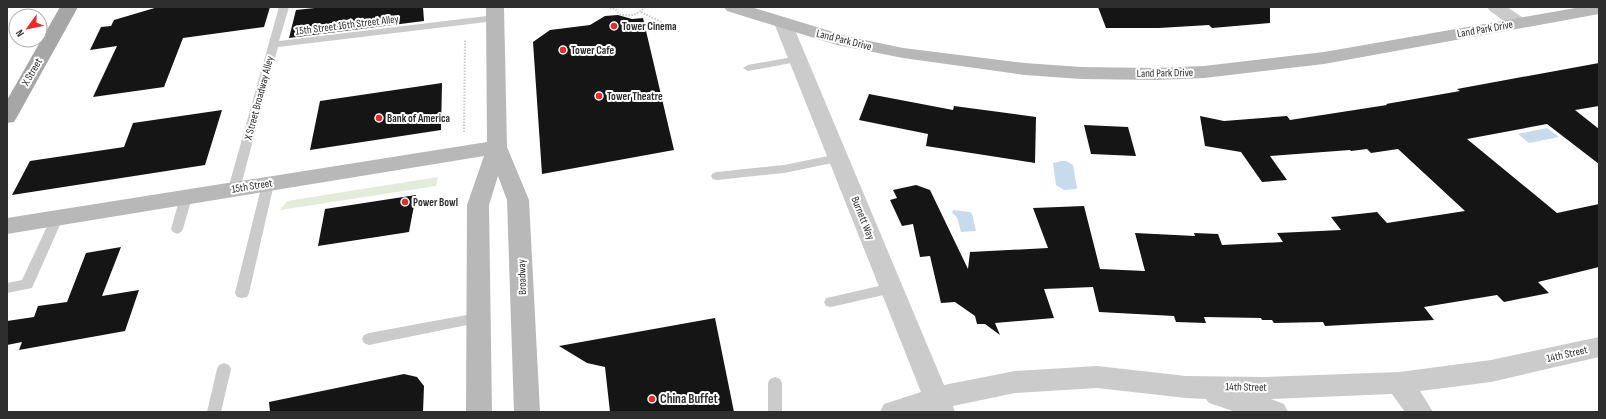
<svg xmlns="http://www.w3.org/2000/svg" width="1606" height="419" font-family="'Sofia Sans Condensed',sans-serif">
  <rect width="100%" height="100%" fill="#fff"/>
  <polygon fill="#e3ecdb" points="438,177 436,186 280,210 287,201"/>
  <g fill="#c7dbec">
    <polygon points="1547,128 1559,137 1529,143 1518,134"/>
    <polygon points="1061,161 1066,161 1073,165 1077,188 1076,189 1064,190 1056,185 1053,163"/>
    <polygon points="953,210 970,212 972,214 976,231 961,232 957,217 952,213"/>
  </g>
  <g fill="#151515">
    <polygon points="158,7 270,7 264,27 183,38 164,87 93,97 117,46 90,50 101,27 111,26 114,20"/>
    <polygon points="324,7 423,7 424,21 289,38 296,10"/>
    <polygon points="1098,7 1270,7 1270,23 1212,28 1209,25 1159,28 1106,28"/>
    <polygon points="618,15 632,19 643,18 674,150 542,174 533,42 550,30 590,25 605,16"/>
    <polygon points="1599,63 1599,106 1575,110 1599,129 1599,164 1547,124 1467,139 1557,213 1599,204 1599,267 1538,282 1549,293 1504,302 1497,295 1424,307 1434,320 1325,326 1323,322 1274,323 1272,320 1262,320 1261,318 1204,317 1206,323 1176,322 1174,316 1099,312 1093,287 1044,289 1054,318 995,323 1000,335 985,324 977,324 975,316 955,302 941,303 930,256 920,257 913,224 902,226 890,200 897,198 893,190 916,185 930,190 968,269 970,252 1048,248 1033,208 1084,206 1100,269 1145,271 1135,233 1195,236 1194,233 1218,234 1222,245 1283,242 1277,233 1341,230 1331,217 1377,212 1387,223 1465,211 1398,149 1371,153 1367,149 1351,151 1350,150 1270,156 1287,180 1262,182 1241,152 1205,146 1200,116 1224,121 1287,116 1290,120 1387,105 1386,104 1460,91 1457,89"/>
    <polygon points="442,83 441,130 310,150 320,101"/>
    <polygon points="869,94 953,110 954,106 1036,117 1035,163 926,146 928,134 859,120"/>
    <polygon points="222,110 205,165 12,195 30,161 124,147 133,123"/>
    <polygon points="1084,125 1128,127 1136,156 1091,154"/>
    <polygon points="416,195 409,232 318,246 325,209"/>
    <polygon points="121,247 102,296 139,290 125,331 19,350 22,342 7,345 7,321 34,317 38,306 67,302 86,253"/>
    <polygon points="715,318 734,412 610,412 605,367 587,363 559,346"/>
    <polygon points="404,374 417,377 424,386 423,412 270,412 269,402"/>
  </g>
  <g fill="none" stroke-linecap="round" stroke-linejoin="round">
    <g stroke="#cbcbcb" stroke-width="2" stroke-dasharray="1.5 1.5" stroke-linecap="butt">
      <polyline points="607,7 614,9"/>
      <path d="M614,7L619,14C629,17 638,15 645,7"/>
      <polyline points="641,12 679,31"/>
      <polyline points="464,132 465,39"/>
    </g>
    <g fill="#cbcbcb" fill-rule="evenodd">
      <polygon points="279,7 289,7 279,41 495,15 500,18 495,21 278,47 240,189 238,192 234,193 230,192 228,189"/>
      <polygon points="798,56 803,59 802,61 748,71 743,68 748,65"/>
      <polygon points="838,154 842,155 844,158 842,161 784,173 717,180 713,179 711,176 713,173 717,172 784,165"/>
      <polygon points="268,180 272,181 274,184 249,293 247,297 242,298 237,297 235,293 262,184 264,181"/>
      <polygon points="186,193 190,194 192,197 183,229 181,232 177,234 173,232 171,229 180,197 182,194"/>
      <polygon points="57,214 61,215 63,218 32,288 7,293 7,283 22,280 51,218 53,215"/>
      <polygon points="892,283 897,284 899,288 897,292 831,307 826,306 824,302 826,298 831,297"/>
      <polygon points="477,313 482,314 484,318 482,322 477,323 369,345 364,343 362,339 364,335 369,333"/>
      <polygon points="224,363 229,365 231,369 221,412 207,412 217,369 219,365"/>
      <polygon points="775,377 780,379 782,383 782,412 768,412 768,383 770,379"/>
    </g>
    <g fill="#cbcbcb" fill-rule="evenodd">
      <path d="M1487,7H1507L1525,19L1528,23L1525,27C1512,30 1501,18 1490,11Z"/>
      <polygon points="783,18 789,19 792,23 944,385 1015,371 1097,366 1186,376 1265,377 1399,372 1491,360 1599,337 1599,357 1491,382 1420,391 1433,412 1405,412 1392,394 1271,399 1284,404 1288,412 1236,412 1209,403 1206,399 1186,398 1097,388 1015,393 953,406 955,412 880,412 884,404 921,392 774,23 777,19"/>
    </g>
    <g fill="#b8b8b8" fill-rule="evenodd">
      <polygon points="486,7 504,7 507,147 529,200 540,412 514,412 507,200 498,176 489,205 492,412 466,412 467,205 484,156 7,234 7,218 487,142"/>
      <polygon points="724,7 751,7 846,36 903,48 1025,63 1081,67 1156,68 1204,66 1324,52 1581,7 1599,7 1599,14 1324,64 1204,78 1156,80 1081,79 1025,75 903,58 837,45 727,11"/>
    </g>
    <polygon fill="#a6a6a6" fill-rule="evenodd" points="60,7 78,7 17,117 14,122 7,123 7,100"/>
  </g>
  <g fill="#e92b2c" stroke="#fff" stroke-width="1.5">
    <circle cx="614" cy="26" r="4"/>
    <circle cx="563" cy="50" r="4"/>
    <circle cx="599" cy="96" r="4"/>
    <circle cx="379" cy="118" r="4"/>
    <circle cx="405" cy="202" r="4"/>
    <circle cx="652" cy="399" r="4"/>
  </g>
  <g text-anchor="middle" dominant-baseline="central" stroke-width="4" stroke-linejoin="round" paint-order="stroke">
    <g font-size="11" fill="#2e2e2e" stroke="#fff">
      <text transform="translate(347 25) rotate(-7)">15th Street 16th Street Alley</text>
      <text transform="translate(1485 29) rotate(-10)">Land Park Drive</text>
      <text transform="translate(844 40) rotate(14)">Land Park Drive</text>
      <text transform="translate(32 72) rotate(-60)">X Street</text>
      <text transform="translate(1165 73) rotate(-1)">Land Park Drive</text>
      <text transform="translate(259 98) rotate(-75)">X Street Broadway Alley</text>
      <text transform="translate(252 186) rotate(-9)">15th Street</text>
      <text transform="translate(863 218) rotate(68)">Burnett Way</text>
      <text transform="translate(522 277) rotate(-92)">Broadway</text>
      <text transform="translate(1567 354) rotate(-13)">14th Street</text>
      <text transform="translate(1246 387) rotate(1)">14th Street</text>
    </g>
    <g font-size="11" font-weight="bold" fill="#2e2e2e" stroke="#fff" text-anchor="start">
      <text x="622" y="26">Tower Cinema</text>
      <text x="571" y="50">Tower Cafe</text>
      <text x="607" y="96">Tower Theatre</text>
      <text x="387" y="118">Bank of America</text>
      <text x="413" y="202">Power Bowl</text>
    </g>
    <g font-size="13" font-weight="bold" fill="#2e2e2e" stroke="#fff" text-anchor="start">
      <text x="660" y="399">China Buffet</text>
    </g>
  </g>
  <rect width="1606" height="419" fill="none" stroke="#2e2e2e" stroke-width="16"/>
  <g transform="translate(28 28) rotate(237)"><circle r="19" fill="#ffffff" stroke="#ababab"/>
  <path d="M0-3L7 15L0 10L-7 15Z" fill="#e92b2c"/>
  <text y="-6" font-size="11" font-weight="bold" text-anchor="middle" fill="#2e2e2e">N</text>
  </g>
</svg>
